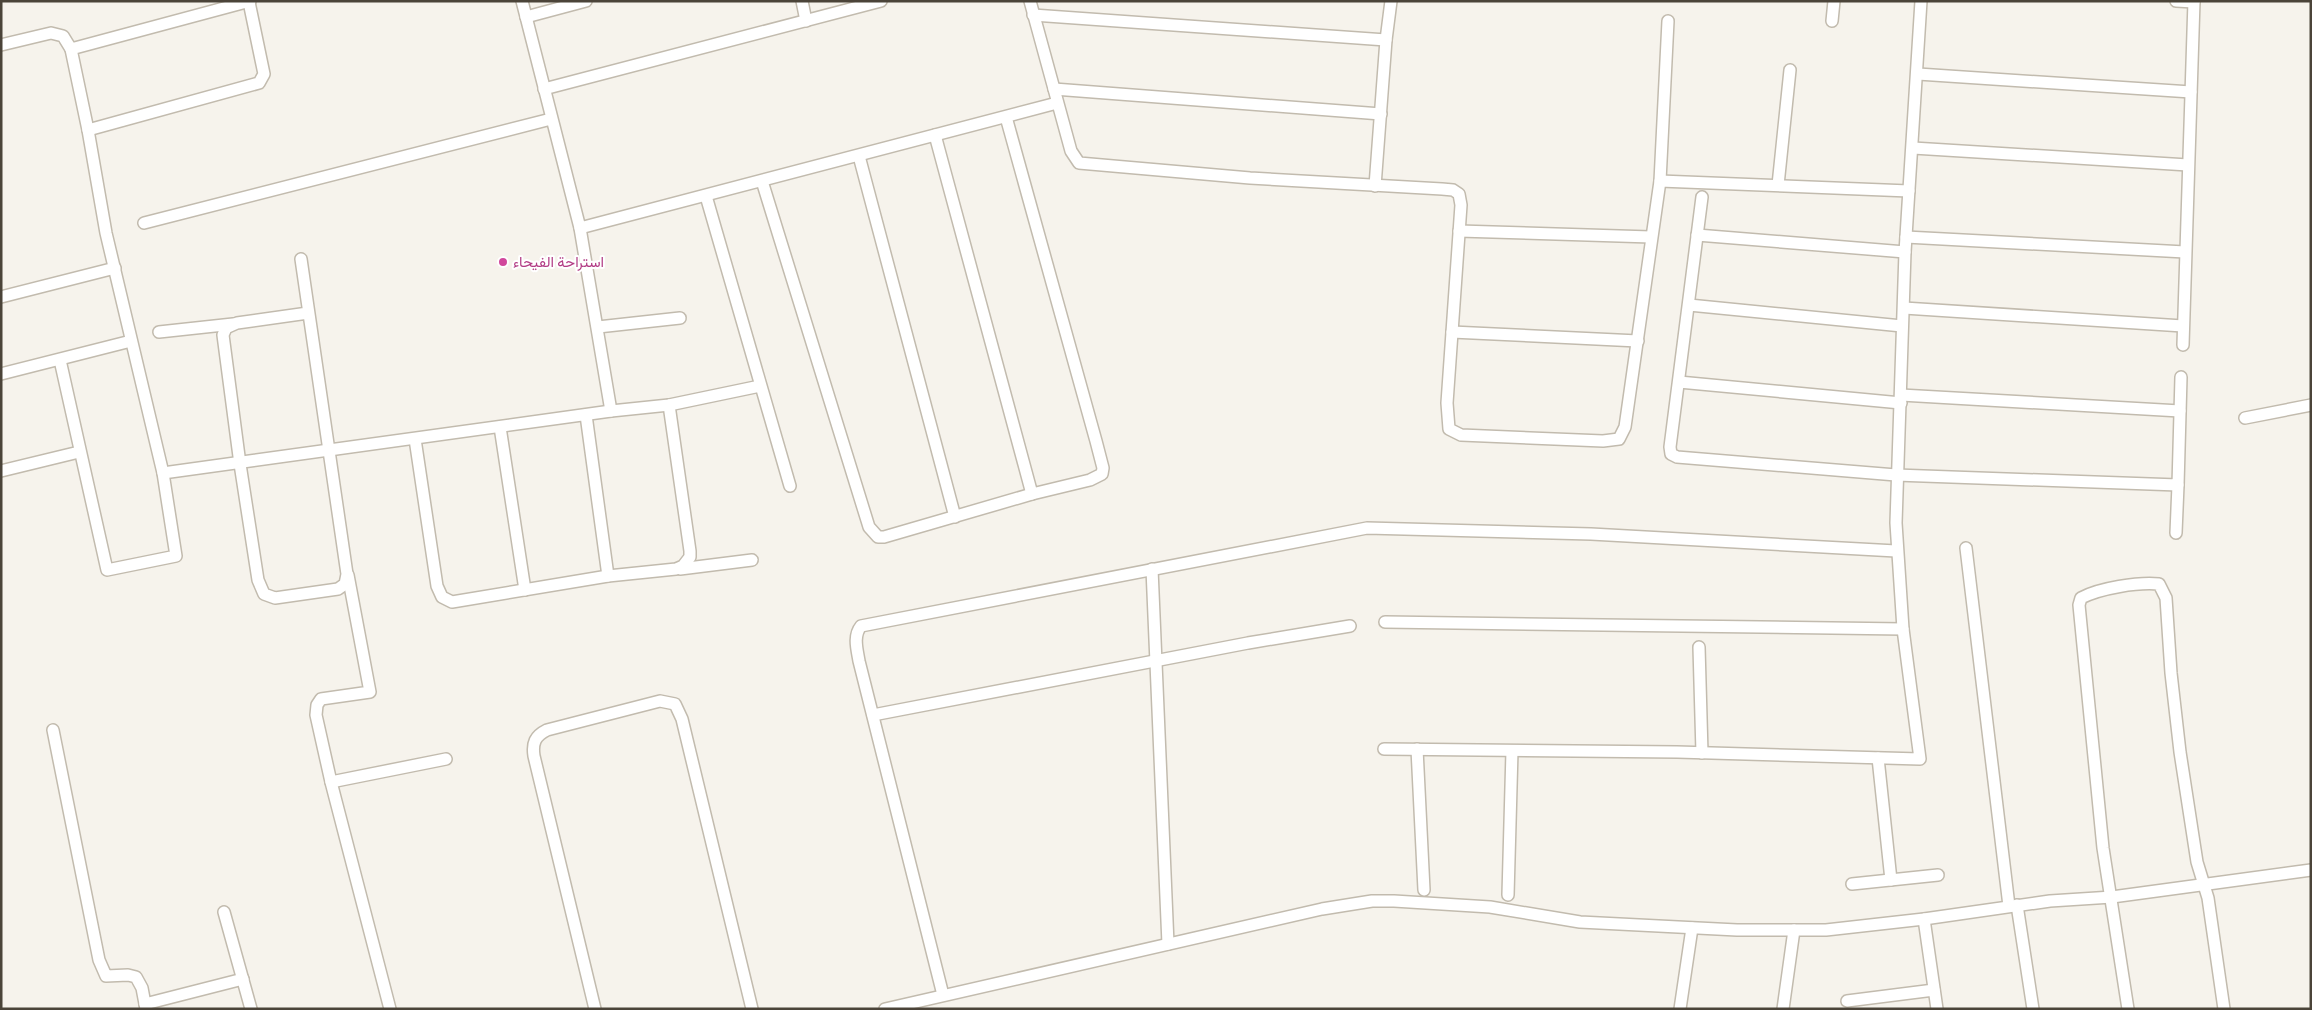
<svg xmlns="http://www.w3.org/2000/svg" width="2312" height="1010" font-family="Cabin,Vazirmatn,sans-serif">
  <rect width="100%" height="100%" fill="#f6f3ec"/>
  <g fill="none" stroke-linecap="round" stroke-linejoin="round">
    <g stroke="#c2bbae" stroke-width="14">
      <g id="minor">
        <polyline points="522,1 580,228 1057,103"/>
        <polyline points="802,1 806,21"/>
        <polyline points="1030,1 1071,151 1079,163 1250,178 1442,189 1453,190 1459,194 1461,205 1447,403 1449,429 1461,435 1603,441 1619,439 1625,427 1660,181 1909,191"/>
        <polyline points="2176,1 2194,2"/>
        <polyline points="1033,15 1386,40"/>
        <polyline points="526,17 586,1"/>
        <polyline points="1832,21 1834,1"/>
        <polyline points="1,45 51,33 63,36 71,49"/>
        <polyline points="1918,74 2191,92"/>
        <polyline points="544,89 881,1"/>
        <polyline points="1054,89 1381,114"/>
        <polyline points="88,130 259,83 264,74 249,2"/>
        <polyline points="935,135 1032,494"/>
        <polyline points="1913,148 2188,165"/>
        <polyline points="859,156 955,517"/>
        <polyline points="762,181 869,527 878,537 884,537 1032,494 1090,480 1102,474 1103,468 1096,441 1006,117"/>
        <polyline points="1660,181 1668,21"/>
        <polyline points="1778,185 1790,70"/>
        <polyline points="1375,186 1386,40 1391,1"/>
        <polyline points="706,196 790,486"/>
        <polyline points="1702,197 1670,447 1671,454 1677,457 1896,475 2178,485 2181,377"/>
        <polyline points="144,223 551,119"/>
        <polyline points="580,228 611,411"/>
        <polyline points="1459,231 1651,237"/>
        <polyline points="1697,235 1905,252"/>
        <polyline points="1906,237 2185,252"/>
        <polyline points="301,259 347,574 345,584 338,589 275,598 264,594 258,580 240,464 223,335 226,328 237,323 308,313"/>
        <polyline points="1,297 115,268"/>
        <polyline points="1689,305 1902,326"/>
        <polyline points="1904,308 2183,326"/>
        <polyline points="598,327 680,318"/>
        <polyline points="159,332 233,324"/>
        <polyline points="1452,332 1638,341"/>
        <polyline points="2183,345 2194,1"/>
        <polyline points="60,360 107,570 176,556 163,473 106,233 88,130 71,49 250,1"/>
        <polyline points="1,374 131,341"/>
        <polyline points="1679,382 1901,403"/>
        <polyline points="1901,395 2180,411"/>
        <polyline points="586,415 608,576"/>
        <polyline points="2245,418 2311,405"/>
        <polyline points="500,427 525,590"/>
        <polyline points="415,439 437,586 442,597 452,602 608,576 676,569 683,566 690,557 690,551 669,405"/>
        <polyline points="1,471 79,452"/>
        <polyline points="163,473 611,411 669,405 760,386"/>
        <polyline points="2176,533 2178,485"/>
        <polyline points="1966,548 2009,906"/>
        <polyline points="680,569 752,560"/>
        <polyline points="1152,569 1168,944"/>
        <polyline points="348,575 370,692 321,699 317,705 316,715 331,782 390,1009"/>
        <polyline points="1385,622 1903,629"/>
        <polyline points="1699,647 1702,753"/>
        <polyline points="873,715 1248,643 1350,626"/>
        <polyline points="53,730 99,960 106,976 128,975 136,977 142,988 146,1009"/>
        <polyline points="1384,749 1677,752 1920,759 1903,629 1896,523 1905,252 1921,1"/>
        <polyline points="1417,749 1424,890"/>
        <polyline points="1878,758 1891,880"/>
        <polyline points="331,782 446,759"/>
        <polyline points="1852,884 1938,875"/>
        <polyline points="1508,895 1512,751"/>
        <polyline points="2017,905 2033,1009"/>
        <polyline points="224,912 251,1009"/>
        <polyline points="1924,919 1937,1009"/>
        <path d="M943,995L859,661C857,649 853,636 861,626L1367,528L1591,534L1896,551"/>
        <polyline points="1847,1001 1934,990"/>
        <polyline points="145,1004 243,979"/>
        <path d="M595,1009L534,756C532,743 535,736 547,730L660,701L675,704L682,719L752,1009"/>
        <polyline points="885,1009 1322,909 1372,901 1394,901 1490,907 1580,922 1737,930 1826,930 1924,919 2050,901 2112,897 2311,870"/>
        <polyline points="1680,1009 1692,928"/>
        <polyline points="1783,1009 1794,930"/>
        <path d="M2128,1009L2103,848L2079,605L2081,598C2100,588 2138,582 2159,584L2166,598L2171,673L2180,752L2197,862L2208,898L2224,1009"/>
      </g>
    </g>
    <use href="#minor" stroke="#fff" stroke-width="11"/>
  </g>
  <circle fill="#d1479c" stroke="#fff" stroke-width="2" cx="503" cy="262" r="5"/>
  <g text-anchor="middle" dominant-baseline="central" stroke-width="4" stroke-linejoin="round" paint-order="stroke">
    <g font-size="15" fill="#b23c85" stroke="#fff" text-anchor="start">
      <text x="513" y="262">استراحة الفيحاء</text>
    </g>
  </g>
  <rect width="2312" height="1010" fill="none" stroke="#4b4439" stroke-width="5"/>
</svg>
